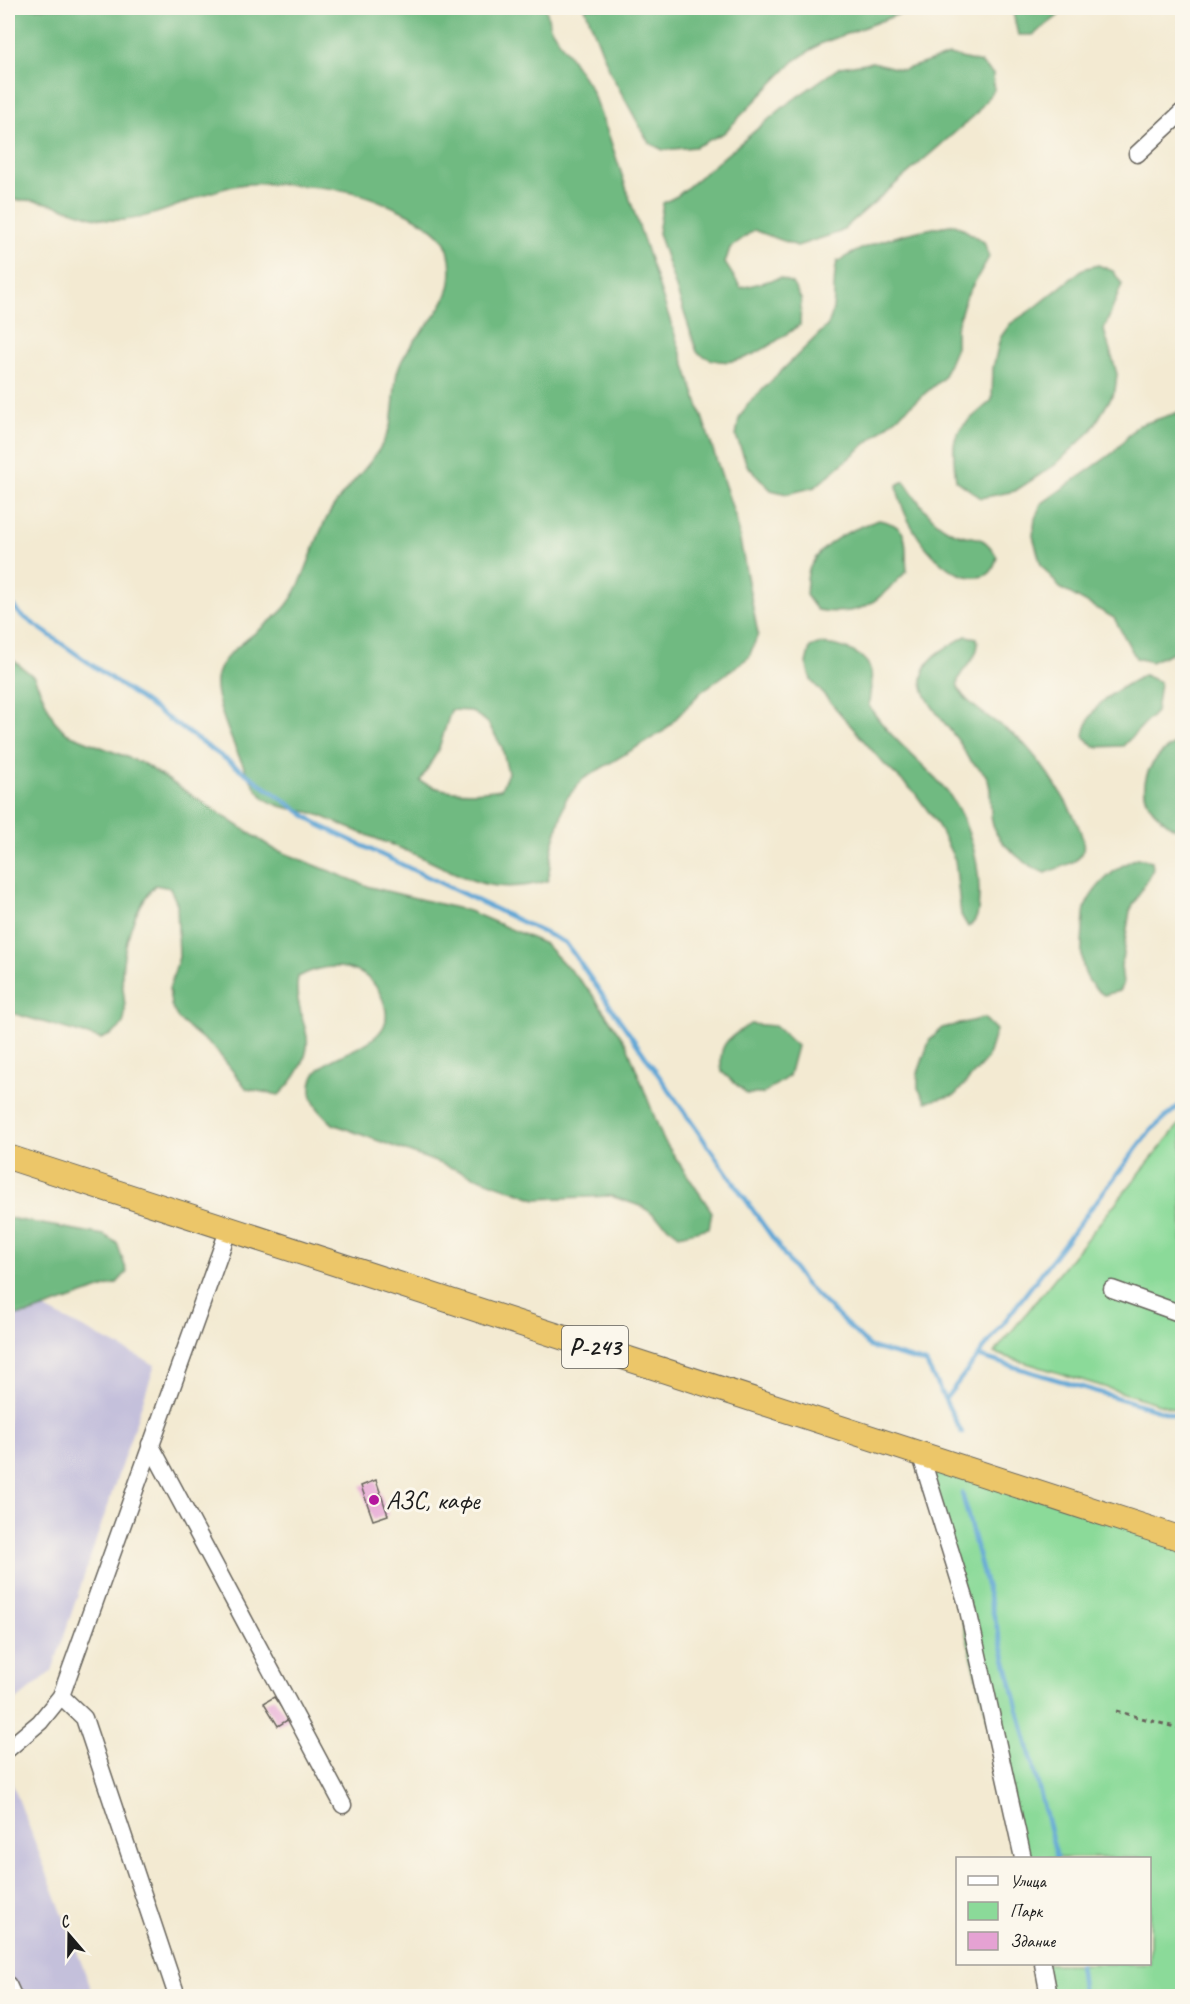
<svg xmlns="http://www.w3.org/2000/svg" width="1190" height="2004" font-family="Caveat,sans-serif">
  <rect width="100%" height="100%" fill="#fbf7ec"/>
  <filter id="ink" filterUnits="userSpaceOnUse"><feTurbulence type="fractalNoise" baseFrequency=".0167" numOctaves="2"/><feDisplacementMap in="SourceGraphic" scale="12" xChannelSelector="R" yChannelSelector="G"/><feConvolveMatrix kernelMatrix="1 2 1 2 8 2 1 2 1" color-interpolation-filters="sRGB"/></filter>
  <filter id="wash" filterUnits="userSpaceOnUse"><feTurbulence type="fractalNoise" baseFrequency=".008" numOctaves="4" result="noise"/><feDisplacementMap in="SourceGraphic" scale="24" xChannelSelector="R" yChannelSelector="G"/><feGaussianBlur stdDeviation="1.35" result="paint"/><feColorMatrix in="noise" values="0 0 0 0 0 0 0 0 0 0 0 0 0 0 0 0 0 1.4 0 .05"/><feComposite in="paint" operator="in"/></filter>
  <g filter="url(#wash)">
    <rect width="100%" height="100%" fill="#f3ead2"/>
    <g fill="#c4c0db">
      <polygon points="8,1290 155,1365 52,1671 8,1707"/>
      <polygon points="8,1772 94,1996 8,1996"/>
    </g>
    <g fill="#8bda99" stroke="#547b5a" stroke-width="1.5">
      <polygon points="1182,1121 1182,1411 994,1353"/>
      <polygon points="920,1453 1182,1539 1182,1996 1049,1996 1043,1964 1150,1964 1150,1858 1023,1858"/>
    </g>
    <g fill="#70ba81" stroke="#466b4e" stroke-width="1.5" fill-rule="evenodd">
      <path d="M8,8H546L550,27L590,87L609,136L736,519L758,634L749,657L701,692L664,731L583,779L566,799L552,848L548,881C489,897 466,877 414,854C391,844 366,835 342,825C332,821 321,815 309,812C294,809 276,808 263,797C247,782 213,702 216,680C219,649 268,630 287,605C308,577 313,538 332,509C350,481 378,461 389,429C395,412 393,391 397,373C407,338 444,318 450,283C452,267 451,248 440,236C423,218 376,198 352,192C330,187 269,182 246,184C204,189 167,216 124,220C84,224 55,194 8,201ZM451,710L471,711L488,723L502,747L508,773L501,789C476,793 443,794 420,781L438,751Z"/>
      <polygon points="585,8 915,8 820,44 794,61 724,133 695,147 663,150 649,143 611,74"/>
      <polygon points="1012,8 1063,8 1058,16 1033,35 1018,35"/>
      <path d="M949,55L981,63L993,74L994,90L975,115L840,232L797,246L754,230L730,248L725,263L741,288L780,278L792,283L801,299L800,325C769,345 733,378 697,352L658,233L663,203L677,196L787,104L840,67L872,62L903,70Z"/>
      <path d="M955,224L984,242L989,257L965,299L956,329V347L943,378L815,487L787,494L771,490L747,465L736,436L739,419L748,404L828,325C838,304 831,284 837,262C873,239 914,231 955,224Z"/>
      <path d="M1098,265L1113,271L1122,284L1104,330L1117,374L1115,391L1091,431L1055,465L1015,491L981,498L956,480C949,428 956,433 992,400L993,368L1000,338L1010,324L1037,306L1083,269Z"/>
      <polygon points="1182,411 1182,648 1151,662 1136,658 1114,618 1060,588 1041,565 1033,536 1035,519 1041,504 1114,452 1137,426"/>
      <path d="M904,481C917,499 928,518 947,529C971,544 980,527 997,557C993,570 992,576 977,577C939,579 900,519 897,485Z"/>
      <path d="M879,520C912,526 904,542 907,571C876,601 864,618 817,610L806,595C807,587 806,575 810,567C823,541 852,529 879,520Z"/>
      <path d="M966,636L977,638C983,660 954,671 958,687C963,704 1006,727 1020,740C1037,755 1093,832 1082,854C1076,864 1056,868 1046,873C1029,868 1005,848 996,833C986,814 995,789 985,774C980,768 973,764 968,758C965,753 963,747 959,742C949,727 920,698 922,679C924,657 949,646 966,636Z"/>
      <path d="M818,644C835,644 867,651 871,672C873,682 869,695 869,706C888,736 917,758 941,784C966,813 980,857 979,895C978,908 980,920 968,927L961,915L955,860L936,822L915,793L884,764L811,680L806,663L810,647Z"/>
      <path d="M8,656L34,677L54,720L66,733L144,764L274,849L370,887L469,911L545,944L590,991L627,1045L663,1139L712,1212L709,1228L679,1235L643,1207L611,1196L536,1199L333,1124C320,1112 307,1101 312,1081C319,1054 370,1053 384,1026C388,1018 386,1008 383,1000C369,963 329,960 298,977C294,999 303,1015 307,1037C310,1058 294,1081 279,1095L247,1089L216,1050L178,1019L171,1005L169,989L179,957L177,904L170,888L155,885C134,909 123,944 122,976C122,989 128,1011 123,1023C118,1032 110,1035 101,1039L8,1012Z"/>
      <path d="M1144,675L1160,682L1156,712L1123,746L1094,747L1084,736C1089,703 1117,690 1144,675Z"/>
      <path d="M1178,742L1182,744V830C1172,829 1167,823 1159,816C1131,791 1148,757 1178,742Z"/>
      <path d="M1137,858L1152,861L1153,869L1130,911L1121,966L1123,984L1119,991L1104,995C1078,979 1081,956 1083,929C1084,922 1083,912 1086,905C1096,884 1116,867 1137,858Z"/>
      <polygon points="984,1018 996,1030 987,1059 955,1095 926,1102 918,1088 918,1073 930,1039 942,1028"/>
      <path d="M750,1024L775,1026L797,1046L789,1076L762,1094H747L722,1072C717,1043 728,1039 750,1024Z"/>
      <polygon points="8,1218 104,1235 117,1243 127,1272 117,1283 28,1314 8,1316"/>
    </g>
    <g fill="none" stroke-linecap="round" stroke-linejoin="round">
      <g stroke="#5fa6d5" stroke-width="4.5">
        <polyline points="8,600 21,615 319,825 566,943 804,1283 870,1347 926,1363 962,1433"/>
        <polyline points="978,1356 1182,1417"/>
        <polyline points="946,1398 1150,1131 1182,1103"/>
        <polyline points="962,1493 1057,1858"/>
        <polyline points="1079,1964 1083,1996"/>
      </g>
    </g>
    <g id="blocks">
      <g fill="#e5a2d3">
        <polygon points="376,1480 388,1515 373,1520 361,1486"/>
        <polygon points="274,1697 289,1719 278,1726 264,1703"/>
      </g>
    </g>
  </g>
  <g filter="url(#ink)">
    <use href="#blocks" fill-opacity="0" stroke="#67645c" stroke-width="1.5"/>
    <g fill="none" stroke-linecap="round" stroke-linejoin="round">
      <g stroke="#67645c" stroke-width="19">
        <g id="minor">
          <polyline points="1137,154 1182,112"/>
          <polyline points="1112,1289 1182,1314"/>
          <polyline points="150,1444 343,1805"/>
          <polyline points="920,1453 966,1601 1023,1858"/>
          <polyline points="61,1696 84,1718 177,1996"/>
          <polyline points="8,1749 40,1722 61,1696 229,1228"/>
          <polyline points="1043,1964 1049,1996"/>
          <polyline points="8,1985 13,1996"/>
        </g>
      </g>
      <g stroke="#67645c" stroke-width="26">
        <polyline id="highway" points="8,1157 1182,1539"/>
      </g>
      <polyline stroke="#67645c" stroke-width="3" stroke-dasharray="4.5 4.5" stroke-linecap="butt" points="1116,1711 1182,1729"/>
      <use href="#minor" stroke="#fff" stroke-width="16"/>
      <use href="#highway" stroke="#ecc669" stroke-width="24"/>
    </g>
  </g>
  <circle fill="#b5179e" stroke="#fbf7ec" stroke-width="2" cx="374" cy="1500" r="6"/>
  <g text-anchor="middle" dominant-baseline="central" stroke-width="6" stroke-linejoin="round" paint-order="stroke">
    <rect fill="#fbf7ec" stroke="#5f5e5a" stroke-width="1.5" x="562" y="1326" width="66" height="42" rx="4.5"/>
    <g font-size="24" font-weight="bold" fill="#1c1c1c">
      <text x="595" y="1347">Р-243</text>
    </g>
    <g font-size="26" fill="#1c1c1c" stroke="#fbf7ec" text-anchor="start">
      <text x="386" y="1500">АЗС, кафе</text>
    </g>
  </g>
  <rect width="1190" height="2004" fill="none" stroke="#fbf7ec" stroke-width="30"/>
  <rect x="956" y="1857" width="195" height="108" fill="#fbf7ec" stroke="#a29f99" stroke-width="1.5"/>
  <rect x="968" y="1876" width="30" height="9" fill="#ffffff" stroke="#a29f99" stroke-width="1.5"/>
  <text x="1010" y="1887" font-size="18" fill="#1c1c1c">Улица</text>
  <rect x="968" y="1902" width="30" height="18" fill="#8bda99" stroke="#a29f99" stroke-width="1.5"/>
  <text x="1010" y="1917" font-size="18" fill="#1c1c1c">Парк</text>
  <rect x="968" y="1932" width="30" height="18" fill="#e5a2d3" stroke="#a29f99" stroke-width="1.5"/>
  <text x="1010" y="1947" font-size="18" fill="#1c1c1c">Здание</text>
  <g transform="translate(69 1935) rotate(340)" stroke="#fbf7ec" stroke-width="4.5" paint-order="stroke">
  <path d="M0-4.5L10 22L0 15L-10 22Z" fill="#1c1c1c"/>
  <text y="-9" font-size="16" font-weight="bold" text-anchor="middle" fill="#1c1c1c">С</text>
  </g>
</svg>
